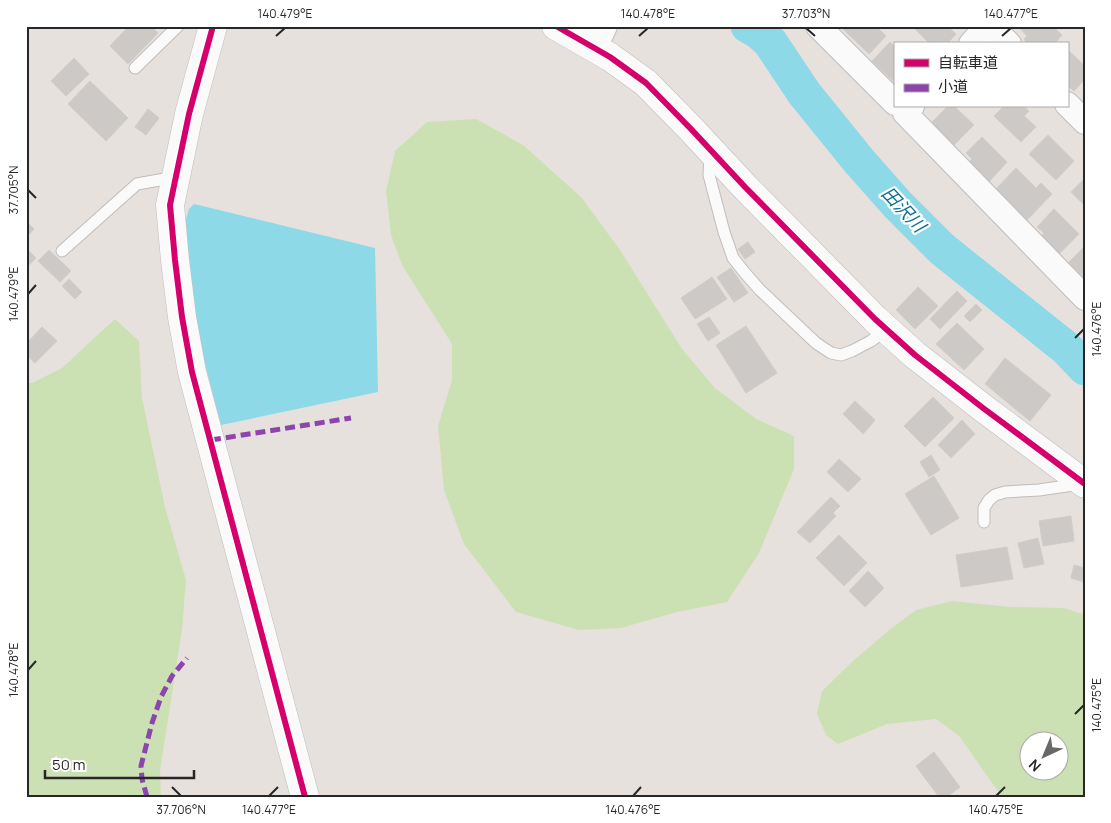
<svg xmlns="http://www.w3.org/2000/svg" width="1111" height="823" font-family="Manrope,'Noto Sans JP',sans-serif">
  <rect width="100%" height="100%" fill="#e6e1dc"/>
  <g fill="#cbe1b4" fill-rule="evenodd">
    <polygon points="476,119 523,145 581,197 620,250 682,349 715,388 756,419 794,436 794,469 759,553 727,602 677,612 621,628 579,630 516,612 464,544 444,490 438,426 452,380 452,344 402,265 391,235 386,191 395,151 427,122"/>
    <polygon points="115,319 139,341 142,398 165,507 186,580 182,629 160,771 161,797 26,797 26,383 32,383 62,368 91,341"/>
    <path d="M952,601L1010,607L1064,608L1085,615V797H1002L959,736L936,719L887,724L838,744L826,735L817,714L822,691L853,661L888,631L916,610ZM1028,740H1058V770H1028Z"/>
  </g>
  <polygon fill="#8ed9e8" points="194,204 375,248 378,392 221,425 188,299 186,219 189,209"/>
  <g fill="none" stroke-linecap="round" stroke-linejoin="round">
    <polyline stroke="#8ed9e8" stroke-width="35" points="748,26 759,32 770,42 804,93 859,161 898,205 942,249 1066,348 1085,368"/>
  </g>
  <g fill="#cdc9c6" stroke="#d0ccc8">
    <polygon points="129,26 151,26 158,33 128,64 110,46"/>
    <polygon points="845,26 876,26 886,36 869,54 843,29"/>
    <polygon points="912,26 947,26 956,34 947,44 930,44"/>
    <polygon points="1018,26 1053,26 1062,35 1054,44 1028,44 1024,39 1027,36"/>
    <polygon points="890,42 895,47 895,83 872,61"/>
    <polygon points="1067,49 1085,66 1085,79 1074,91 1067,85"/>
    <polygon points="74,58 89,74 66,96 51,81"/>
    <polygon points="90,81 128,118 106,141 68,104"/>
    <polygon points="948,106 954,106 974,125 953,146 930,124"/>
    <polygon points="1004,106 1024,106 1029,111 1024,116 1036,127 1021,142 994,116"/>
    <polygon points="148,109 159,118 146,135 135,127"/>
    <polygon points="1048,135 1074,161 1056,180 1029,154"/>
    <polygon points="982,137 1007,162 988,183 968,163 972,159 966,153"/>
    <polygon points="1016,168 1036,188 1041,183 1052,194 1026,221 995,190"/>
    <polygon points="1085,178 1085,206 1071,192"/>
    <polygon points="1054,209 1079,234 1058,255 1040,237 1044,233 1037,227"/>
    <polygon points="26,221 34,229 26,238"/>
    <polygon points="748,242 755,252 745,259 738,249"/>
    <polygon points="1085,246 1085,279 1068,263"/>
    <polygon points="26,248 36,258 26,268"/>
    <polygon points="49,250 71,271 60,282 38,261"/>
    <polygon points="731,268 748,293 734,302 717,277"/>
    <polygon points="712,277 727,299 695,319 681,298"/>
    <polygon points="69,279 82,292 75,299 62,286"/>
    <polygon points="918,287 938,306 915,329 896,310"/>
    <polygon points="957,291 967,301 940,329 930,319"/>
    <polygon points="976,304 982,310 970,322 964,316"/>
    <polygon points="709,317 720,333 708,341 697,324"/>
    <polygon points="957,323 984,349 964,370 936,344"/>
    <polygon points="746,326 777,373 746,393 716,345"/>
    <polygon points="42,327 57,341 35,363 26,355 26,344"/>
    <polygon points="1005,358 1051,395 1030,421 985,384"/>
    <polygon points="933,397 954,418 925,447 904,426"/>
    <polygon points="855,401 875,420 863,434 843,414"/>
    <polygon points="962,420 975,434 951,458 938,445"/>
    <polygon points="931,455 940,470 929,477 920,462"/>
    <polygon points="839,459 861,479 848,492 827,472"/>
    <polygon points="934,476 959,518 931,535 905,494"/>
    <polygon points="831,497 840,506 833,513 836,516 810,543 797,532"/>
    <polygon points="1071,516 1074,541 1043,546 1039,521"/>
    <polygon points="839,535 867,563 844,586 816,558"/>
    <polygon points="1038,538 1044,564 1024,568 1018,543"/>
    <polygon points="1007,547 1013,579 961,587 956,555"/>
    <polygon points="1074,565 1085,568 1084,582 1071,578"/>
    <polygon points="868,571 884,588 865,607 849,591"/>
    <polygon points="934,752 960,787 947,797 939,797 916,766"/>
  </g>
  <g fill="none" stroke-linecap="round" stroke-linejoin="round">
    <g stroke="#bfbdbe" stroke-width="13">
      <g id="lane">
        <polyline points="135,68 178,26"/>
        <polyline points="710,153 709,175 724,232 733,258 745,273 760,290 816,343 831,353 841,355 852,351 871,341 887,329"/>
        <polyline points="62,251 137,184 176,177"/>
        <polyline points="984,522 984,508 989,500 995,495 1005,492 1039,490 1080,484"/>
      </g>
    </g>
    <g stroke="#bfbdbe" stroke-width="26">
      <g id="street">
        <polyline points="818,26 895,103"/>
        <polyline points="991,26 1009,44"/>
        <polyline points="971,44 987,26"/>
        <polyline points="595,48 605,26"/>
        <polyline points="1067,104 1085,122"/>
        <polyline points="912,106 905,113 1085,298"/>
      </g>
    </g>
    <g stroke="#bfbdbe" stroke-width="29">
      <g id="secondary">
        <polyline points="213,26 189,114 170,205 175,260 182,317 192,372 305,797"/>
        <polyline points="556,26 610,57 646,83 691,129 745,187 875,319 915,355 983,408 1085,484"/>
      </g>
    </g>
    <use href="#lane" stroke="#fbfafa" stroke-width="11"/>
    <use href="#street" stroke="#fbfafa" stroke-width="24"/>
    <use href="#secondary" stroke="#fbfafa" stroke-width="28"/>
    <g stroke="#8e44ad" stroke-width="5" stroke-dasharray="10 5" stroke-linecap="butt">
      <polyline points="211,440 351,418"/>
      <polyline points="147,797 142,779 141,766 152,723 161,697 172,676 187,658"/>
    </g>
    <g stroke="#fff" stroke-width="9">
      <g id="cycleway">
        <polyline points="213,26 189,114 170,205 175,260 182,317 192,372 305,797"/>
        <polyline points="556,26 610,57 646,83 691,129 745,187 875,319 915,355 983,408 1085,484"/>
      </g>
    </g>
    <use href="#cycleway" stroke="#d6006c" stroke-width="6"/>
  </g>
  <path fill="none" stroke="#272727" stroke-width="2" d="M806,28L815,36M276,36L285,28M639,36L648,28M1002,36L1011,28M28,190L36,198M28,294L36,285M1075,338L1084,329M28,670L36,661M1075,714L1084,705M172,787L181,796M269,796L278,787M633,796L641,787M996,796L1005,787"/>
  <g text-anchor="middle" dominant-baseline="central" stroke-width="4.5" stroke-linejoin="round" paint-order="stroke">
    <g font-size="18" font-style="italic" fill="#0e7293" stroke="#fff">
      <text transform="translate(904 209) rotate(47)">田沢川</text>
    </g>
  </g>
  <rect width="1111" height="823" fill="none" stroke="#ffffff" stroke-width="55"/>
  <rect x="894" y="42" width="175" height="65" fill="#ffffff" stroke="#a9a9a9"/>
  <rect x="904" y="59" width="25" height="8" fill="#d6006c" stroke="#a9a9a9"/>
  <text x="938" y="68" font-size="15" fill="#272727">自転車道</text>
  <rect x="904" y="84" width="25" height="8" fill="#8e44ad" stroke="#a9a9a9"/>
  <text x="938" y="92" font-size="15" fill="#272727">小道</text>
  <g transform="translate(1044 756) rotate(224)"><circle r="24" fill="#ffffff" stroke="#a9a9a9"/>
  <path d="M0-4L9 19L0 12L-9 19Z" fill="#6a6866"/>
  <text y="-8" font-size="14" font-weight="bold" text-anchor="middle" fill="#272727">N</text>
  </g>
  <path d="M45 770v8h149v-8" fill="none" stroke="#272727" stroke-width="2.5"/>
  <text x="52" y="770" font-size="15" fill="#272727" stroke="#ffffff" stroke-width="4" paint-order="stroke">50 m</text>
  <rect x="28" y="28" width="1056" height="768" fill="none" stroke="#272727" stroke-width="2"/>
  <g font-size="12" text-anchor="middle" fill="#272727">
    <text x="285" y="18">140.479°E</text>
    <text x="648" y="18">140.478°E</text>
    <text x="806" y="18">37.703°N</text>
    <text x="1011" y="18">140.477°E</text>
    <text transform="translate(14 190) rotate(-90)" y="4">37.705°N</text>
    <text transform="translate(14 294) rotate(-90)" y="4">140.479°E</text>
    <text transform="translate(1097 329) rotate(-90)" y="4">140.476°E</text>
    <text transform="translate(14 670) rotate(-90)" y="4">140.478°E</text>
    <text transform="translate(1097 705) rotate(-90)" y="4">140.475°E</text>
    <text x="181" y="814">37.706°N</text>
    <text x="269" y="814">140.477°E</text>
    <text x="633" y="814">140.476°E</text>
    <text x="996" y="814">140.475°E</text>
  </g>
</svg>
